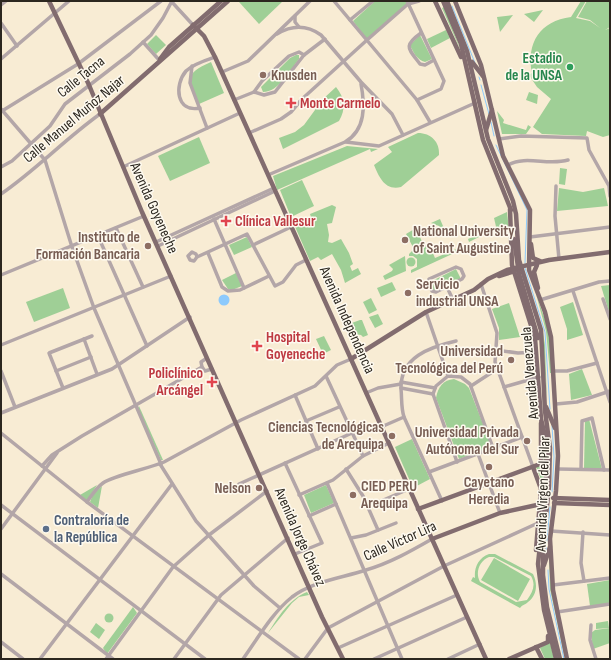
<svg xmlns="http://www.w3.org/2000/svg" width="611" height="660" font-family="'Sofia Sans Condensed',sans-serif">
  <rect width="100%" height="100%" fill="#f8ecd4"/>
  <g fill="#9fcf96" fill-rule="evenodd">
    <polygon points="241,1 283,1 259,24 239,2"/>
    <polygon points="375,1 406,1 407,4 367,39 353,21"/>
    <path d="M581,1H586L576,18L590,21L600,28L590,20L578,17L587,1H610V27L605,30L610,28V135L603,137L587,131L586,136L542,134L533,127L551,99L537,87L529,75L532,73C526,43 540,21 571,17Z"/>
    <polygon points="444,7 460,48 460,49 442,8"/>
    <polygon points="543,10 534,22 524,14"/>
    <polygon points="513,15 500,32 497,17"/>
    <polygon points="446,30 450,38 431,48 427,39"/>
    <polygon points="156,35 166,45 156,54 147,44"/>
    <path d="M420,35L432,59L425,62C417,60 413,52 410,45Z"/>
    <path d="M296,55H299V59C290,70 279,92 263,92L261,87L290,58Z"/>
    <path d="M211,62L224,93L199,104C188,80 183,74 211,62Z"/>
    <path d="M336,87C345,98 346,109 339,121L283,149L279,138L295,132L304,125L323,99Z"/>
    <polygon points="529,92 538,95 537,104 526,100"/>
    <polygon points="497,111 504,120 503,123 526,130 528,125 531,127 526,134 502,134"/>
    <path d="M418,133C431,133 440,142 439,155L401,187C385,191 379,177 374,165L392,152L388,147Z"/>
    <polygon points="199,137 210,163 170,181 158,156"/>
    <polygon points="347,146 378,149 371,152 370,149 277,190 273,176"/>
    <polygon points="560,168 567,169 565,185 559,184"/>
    <polygon points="302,180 314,206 291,217 280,190"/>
    <polygon points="559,188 583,192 604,188 608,206 557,211"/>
    <polygon points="332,205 336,207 332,223 327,224 329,235 328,242 332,243 341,239 349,253 353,264 350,266 352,271 358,268 361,274 345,283 341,270 332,254 321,260 318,257 310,261 293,222 302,220 303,223 312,220 310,214"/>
    <polygon points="507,212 509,230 498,235 494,218"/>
    <polygon points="440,219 446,233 443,236 439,226 431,223"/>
    <polygon points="416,228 424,246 429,244 435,258 461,247 463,249 411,273 411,270 417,267 417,259 413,256 409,256 409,254 414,249 406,234"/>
    <polygon points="488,230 489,232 469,242 468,239"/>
    <polygon points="247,237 252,247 234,255 229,245"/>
    <polygon points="405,256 406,271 385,280 383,276 392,271 393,269 389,265"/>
    <circle cx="411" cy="262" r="4.5"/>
    <polygon points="456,269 461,279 434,291 430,282"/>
    <polygon points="236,273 242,286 232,290 228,289 222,280"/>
    <polygon points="392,282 396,290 381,297 377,288"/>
    <polygon points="610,285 610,311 609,312 601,286"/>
    <polygon points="63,288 70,308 34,322 26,302"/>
    <polygon points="536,294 549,331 552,373 550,373 546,331"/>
    <polygon points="371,298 377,310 369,314 363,302"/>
    <polygon points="573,302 583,335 567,340 567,329 560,307"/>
    <polygon points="509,303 520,337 499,340 499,328 492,309"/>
    <polygon points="378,314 383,324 375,328 369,317"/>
    <polygon points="360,320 362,320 368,335 363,337 361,335 353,334 349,324"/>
    <polygon points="542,327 545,345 547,403"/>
    <polygon points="324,336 331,350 323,354 316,339"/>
    <polygon points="582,369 592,395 571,400 569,374"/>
    <path d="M454,379L465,384L469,388L492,447L459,459L436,398C438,387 443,380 454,379Z"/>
    <polygon points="139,406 163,460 161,460 138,408"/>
    <polygon points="589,419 602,469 584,469 585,420"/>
    <polygon points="412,439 430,479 413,488 395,447"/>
    <polygon points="543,440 544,440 544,487 536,467 543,463"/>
    <polygon points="97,485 87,501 80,495"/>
    <polygon points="326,485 334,503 311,513 304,495"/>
    <polygon points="102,486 98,508 90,502 93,494"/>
    <path d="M489,554H495L533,574C538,584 537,595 528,602C525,605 523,604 520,608L471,581L473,577L475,578C474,568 478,558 489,554ZM489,557H494L531,576C536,585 533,592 527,600L516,602L480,582C475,573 479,561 489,557Z"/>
    <polygon points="549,557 550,559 565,659 550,589"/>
    <polygon points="494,558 530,579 518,601 481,580"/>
    <polygon points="610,580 610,603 590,606 587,584"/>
    <path d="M307,592L309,595L299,597L292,603L268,633C279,616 288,600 307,592Z"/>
    <polygon points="133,607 137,613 107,654 103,648"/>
    <circle cx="109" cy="618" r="4.5"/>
    <polygon points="608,621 609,628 596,629 596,623"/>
    <polygon points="96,623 105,630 99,639 90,632"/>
    <polygon points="610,628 610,643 593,649 591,633 595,630"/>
    <polygon points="550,642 554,659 545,659 540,648"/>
  </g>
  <circle fill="#8dcafc" cx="224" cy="300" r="5.5"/>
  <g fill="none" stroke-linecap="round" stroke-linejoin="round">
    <g stroke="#8dcafc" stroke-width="1">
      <polyline points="452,6 475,63"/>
      <polyline points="479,77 480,80"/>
      <polyline points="481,85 489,114"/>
      <polyline points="491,122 494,136"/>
      <polyline points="496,145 527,210 525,263"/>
      <polyline points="525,268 545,332 550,409"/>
      <polyline points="552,426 554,457 552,492"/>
      <polyline points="546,550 550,507"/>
      <polyline points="548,570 549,589 564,659"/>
    </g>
    <g stroke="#b3a6a8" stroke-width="3.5">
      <polyline points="171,1 193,25"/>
      <polyline points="334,1 417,100 430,122"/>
      <polyline points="407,1 444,81 441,89 417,100"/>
      <polyline points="1,5 6,1"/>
      <polyline points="295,16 295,22 299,27"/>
      <polyline points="350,20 373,1"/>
      <polyline points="1,23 17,46"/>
      <path d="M421,33C403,46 408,48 420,64L425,65L434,60"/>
      <path d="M277,34C292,25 307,25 321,35L361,82L392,114L403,135"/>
      <polyline points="143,42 160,61"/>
      <polyline points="1,59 69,1"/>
      <polyline points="192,66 190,83 207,128"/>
      <polyline points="222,72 248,61 310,1"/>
      <polyline points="254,92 264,95 275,92 304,55 325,39"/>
      <polyline points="234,100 254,92 262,81 289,56 299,52 304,55"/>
      <path d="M200,108C176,113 174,85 186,71C193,64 206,60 215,57"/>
      <polyline points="1,109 45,160 72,247 94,308 161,464"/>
      <polyline points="2,111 78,64 161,1"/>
      <polyline points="249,133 281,119 291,112 302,99 367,40 408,4 419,1"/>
      <polyline points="499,139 521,136 587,138 589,150 609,186 610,196"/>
      <polyline points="346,142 379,146 475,103"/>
      <path d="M508,165C526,155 548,166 568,160"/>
      <polyline points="1,167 12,161 50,126 65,104 130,54 151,35 163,18 172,1"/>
      <polyline points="123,167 240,113"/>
      <path d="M268,175L345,142C366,130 365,105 361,84"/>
      <polyline points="556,186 555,216 559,259"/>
      <path d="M1,194C36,170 65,139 100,114"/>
      <polyline points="214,219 244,288"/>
      <polyline points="116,228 143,287"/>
      <polyline points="98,236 147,346"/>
      <polyline points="530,237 610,227"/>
      <polyline points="156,242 274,188"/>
      <polyline points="253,245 291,227"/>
      <polyline points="158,246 275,191"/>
      <polyline points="208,253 222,287 228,291 240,290 269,276"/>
      <polyline points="197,257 196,254 192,252 188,256 190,260 194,261 197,257 247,234 275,286 283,282 296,265 306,260"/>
      <polygon points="456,267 461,269 464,276 462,279 436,292 432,291 428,282 429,279"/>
      <polyline points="1,275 144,216"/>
      <polyline points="481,284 497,333 495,362 533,467"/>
      <polyline points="447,287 453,300"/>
      <polyline points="573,291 610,402"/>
      <polyline points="603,299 610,319"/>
      <polyline points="540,300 599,282 610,281"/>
      <polyline points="426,312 448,376"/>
      <polyline points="84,339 97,374"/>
      <polyline points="1,345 171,276"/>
      <polyline points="496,350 518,353 536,352"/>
      <polyline points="207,358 201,362 202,367 205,371 212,369"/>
      <polyline points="1,371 15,407"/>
      <polyline points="56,371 91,357"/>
      <polyline points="554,371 567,371 597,363"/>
      <polyline points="326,376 363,456"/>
      <polyline points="401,382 435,388"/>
      <polyline points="471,386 497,369"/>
      <polyline points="504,387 539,377"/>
      <polyline points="63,388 49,353 92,336"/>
      <polyline points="401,388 433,394"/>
      <polyline points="366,393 378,388 401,384"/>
      <polyline points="295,395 318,449"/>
      <polyline points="556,404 577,402 610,391"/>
      <polyline points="1,413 112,369 190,317"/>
      <polyline points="306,421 339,407"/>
      <polyline points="381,427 404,417"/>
      <polyline points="1,433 87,502 299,659"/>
      <polyline points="478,454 500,513"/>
      <polyline points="457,462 433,394 436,386 448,376 461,377 470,384 493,448"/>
      <polyline points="285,463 322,543 295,554"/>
      <polyline points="160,464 196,521 254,586 280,608"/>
      <polyline points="42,466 52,455 82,436 202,367"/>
      <polyline points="346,469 363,496 378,530"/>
      <polyline points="558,469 610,470"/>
      <polyline points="581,469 582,421 592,418 604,470"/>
      <polyline points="429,472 522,437"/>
      <polyline points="327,483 402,659"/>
      <polyline points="239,484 352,433"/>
      <polyline points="299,495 333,480 363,456 389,443"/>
      <path d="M442,501L404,417C401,408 402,399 401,389C400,357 430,347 456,341"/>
      <path d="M87,502C92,495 96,488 103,483C114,475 148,469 164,462L241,420L315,386L337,365L351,359"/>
      <polyline points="1,505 205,659"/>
      <polyline points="367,507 409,489"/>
      <polyline points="309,516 336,504"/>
      <polyline points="1,529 57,453"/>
      <polyline points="551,531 610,535"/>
      <polyline points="583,532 581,563 584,581"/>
      <polyline points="351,538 366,535 396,523"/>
      <polyline points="1,574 113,659"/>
      <polyline points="553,585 610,578"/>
      <polyline points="557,612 610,604"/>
      <polyline points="591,625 590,640 596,659"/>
      <polyline points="1,642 23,659"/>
      <polyline points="338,648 457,595"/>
      <polyline points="40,659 172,484"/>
      <polyline points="106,659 173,567 209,535 267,491"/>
      <polyline points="174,659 221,595 288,538"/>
      <path d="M243,659C258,638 272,613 292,597C313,581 342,578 366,570C390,563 411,551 432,539"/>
      <polyline points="305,659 328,628 444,566 538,523"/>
      <polyline points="374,659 467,617"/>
      <polyline points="448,659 480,644"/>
    </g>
    <g stroke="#826c6f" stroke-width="4.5">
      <polyline points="49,1 89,85 142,212 322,617 343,659"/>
      <polyline points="435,1 461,57"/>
      <polyline points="443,1 461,44 483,140 511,210"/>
      <polyline points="447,1 467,51 488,139 513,201 516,214 519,260 541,330 545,411 550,448 549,486 543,546 543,575 547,607 560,659"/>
      <polyline points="455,1 481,65 503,156 530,210 529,270 545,312 551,337 558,456 556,491 550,539 553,590 567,659"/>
      <polyline points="193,25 204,36 215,57 486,659"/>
      <polyline points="160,59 169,47 221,1"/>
      <polyline points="472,62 483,76"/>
      <polyline points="100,114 228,1"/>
      <polyline points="486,130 492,110"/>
      <polyline points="510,209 512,265 535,338 541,419 546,440 546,487 538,564 544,610 556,659"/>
      <polyline points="514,239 519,274 538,338"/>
      <polyline points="531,244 533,258 540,261"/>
      <polyline points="537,265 534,272 538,288"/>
      <polyline points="499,276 515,271"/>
      <polyline points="351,359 426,312 474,290 488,279 507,270 549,260 610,252"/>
      <polyline points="546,407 555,428"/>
      <polyline points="533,467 541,489 536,550"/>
      <polyline points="553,498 610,500"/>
      <polyline points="554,503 610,505"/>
      <polyline points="418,509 540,464 541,461 541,423"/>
      <polyline points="432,539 500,513 546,503"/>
      <polyline points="544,565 550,547"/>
      <polyline points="536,647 542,659"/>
      <polyline points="509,659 548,642 548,636"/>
    </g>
  </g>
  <circle fill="#2e9e5b" stroke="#fefaf0" stroke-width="1.5" cx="570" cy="67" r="4"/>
  <g fill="#8d6e63" stroke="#fefaf0" stroke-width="1.5">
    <circle cx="263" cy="75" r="4"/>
    <circle cx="405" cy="240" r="4"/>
    <circle cx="148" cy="246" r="4"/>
    <circle cx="408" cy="293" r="4"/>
    <circle cx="511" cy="360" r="4"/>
    <circle cx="392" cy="436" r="4"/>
    <circle cx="527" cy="441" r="4"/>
    <circle cx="489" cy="467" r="4"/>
    <circle cx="259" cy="488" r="4"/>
    <circle cx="353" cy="495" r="4"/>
  </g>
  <g fill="#e0444e" stroke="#fefaf0" stroke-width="1.5">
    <path d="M289 97h4v4h4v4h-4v4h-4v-4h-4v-4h4z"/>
    <path d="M224 215h4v4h4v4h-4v4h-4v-4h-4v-4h4z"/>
    <path d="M255 340h4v4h4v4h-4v4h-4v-4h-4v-4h4z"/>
    <path d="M210 376h4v4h4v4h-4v4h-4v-4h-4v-4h4z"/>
  </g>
  <circle fill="#5c6f8a" stroke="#fefaf0" stroke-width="1.5" cx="46" cy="529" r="4"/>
  <g text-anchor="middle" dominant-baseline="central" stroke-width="3" stroke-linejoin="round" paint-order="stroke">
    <g font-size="15" font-weight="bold" fill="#27864d" stroke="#fefaf0" text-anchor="end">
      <text x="562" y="58">Estadio<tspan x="562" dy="17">de la UNSA</tspan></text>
    </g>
    <g font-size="15" font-weight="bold" fill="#785e54" stroke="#fefaf0" text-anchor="end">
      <text x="271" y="75" text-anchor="start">Knusden</text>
      <text x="413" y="231" text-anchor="start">National University<tspan x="413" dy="17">of Saint Augustine</tspan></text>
      <text x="140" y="237">Instituto de<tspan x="140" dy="17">Formación Bancaria</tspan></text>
      <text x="416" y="284" text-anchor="start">Servicio<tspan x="416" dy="17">industrial UNSA</tspan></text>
      <text x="503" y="351">Universidad<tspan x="503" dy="17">Tecnológica del Perú</tspan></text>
      <text x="384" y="427">Ciencias Tecnológicas<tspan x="384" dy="17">de Arequipa</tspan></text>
      <text x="519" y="432">Universidad Privada<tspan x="519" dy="17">Autónoma del Sur</tspan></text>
      <text x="489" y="482" text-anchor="middle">Cayetano<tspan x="489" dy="17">Heredia</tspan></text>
      <text x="361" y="486" text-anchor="start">CIED PERU<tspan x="361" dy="17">Arequipa</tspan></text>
      <text x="251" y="488">Nelson</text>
    </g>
    <g font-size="15" fill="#2c271f" stroke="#fefaf0">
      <text transform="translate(81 77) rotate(-39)">Calle Tacna</text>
      <text transform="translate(74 119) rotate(-40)">Calle Manuel Muñoz Najar</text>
      <text transform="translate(154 208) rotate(66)">Avenida Goyeneche</text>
      <text transform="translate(347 320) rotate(66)">Avenida Independencia</text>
      <text transform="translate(530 373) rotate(-95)">Avenida Venezuela</text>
      <text transform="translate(543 494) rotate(-88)">Avenida Virgen del Pilar</text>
      <text transform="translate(300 537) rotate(66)">Avenida Jorge Chávez</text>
      <text transform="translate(400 541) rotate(-24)">Calle Víctor Lira</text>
    </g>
    <g font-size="15" font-weight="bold" fill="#be3a42" stroke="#fefaf0" text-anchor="start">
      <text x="300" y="103">Monte Carmelo</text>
      <text x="235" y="221">Clínica Vallesur</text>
      <text x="266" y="337">Hospital<tspan x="266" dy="17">Goyeneche</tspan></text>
      <text x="203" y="373" text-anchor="end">Policlínico<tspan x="203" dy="17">Arcángel</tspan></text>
    </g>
    <g font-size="15" font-weight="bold" fill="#4e5e75" stroke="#fefaf0" text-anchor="start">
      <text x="54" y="520">Contraloría de<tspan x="54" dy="17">la República</tspan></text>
    </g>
  </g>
  <rect width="611" height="660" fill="none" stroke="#2c271f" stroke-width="4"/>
</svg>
